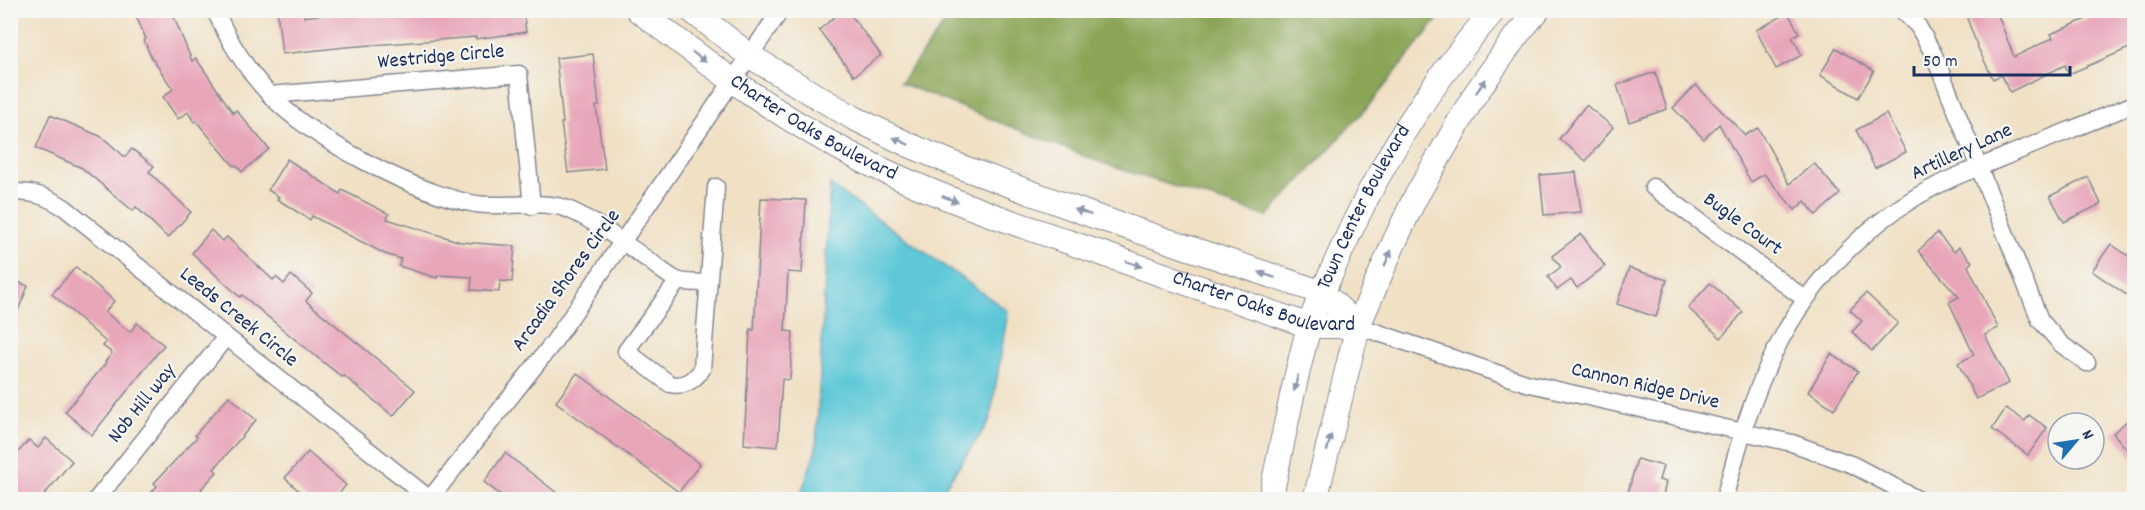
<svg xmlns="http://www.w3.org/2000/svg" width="2145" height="510" font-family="Dekko,sans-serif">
  <rect width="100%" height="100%" fill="#f6f6f2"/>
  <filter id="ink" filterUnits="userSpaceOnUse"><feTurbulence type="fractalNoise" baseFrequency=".0167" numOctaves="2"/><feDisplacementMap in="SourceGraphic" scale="12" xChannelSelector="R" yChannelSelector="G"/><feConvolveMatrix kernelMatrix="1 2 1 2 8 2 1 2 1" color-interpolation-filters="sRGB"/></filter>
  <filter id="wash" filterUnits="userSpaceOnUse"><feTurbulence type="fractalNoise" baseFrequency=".008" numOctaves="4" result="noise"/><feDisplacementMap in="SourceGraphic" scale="24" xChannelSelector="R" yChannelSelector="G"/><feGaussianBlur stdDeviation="1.35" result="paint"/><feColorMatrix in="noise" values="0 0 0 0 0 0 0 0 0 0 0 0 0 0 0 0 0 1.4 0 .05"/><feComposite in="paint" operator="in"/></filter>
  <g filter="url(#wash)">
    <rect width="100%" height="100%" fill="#f0e0c4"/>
    <polygon fill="#8aa557" stroke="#526a5a" stroke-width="1.5" points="954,11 954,10 1444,11 1373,101 1267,217 1102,163 900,83"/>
    <polygon fill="#5ec8d8" stroke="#3c7c9b" stroke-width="1.5" points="830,185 1008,311 990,420 937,499 799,499 816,450"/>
    <g id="blocks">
      <g fill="#e8a6b9">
        <polygon points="148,10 171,10 192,61 196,58 233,113 236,110 269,149 242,172 236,165 234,166 196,121 194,122 188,112 178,119 163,97 173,89 151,57 144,40 146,39 136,16"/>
        <polygon points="277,10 304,10 304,17 354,10 523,10 526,32 476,39 476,37 346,47 282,54"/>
        <polygon points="843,10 847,10 881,55 854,76 819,30"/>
        <polygon points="1964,10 1996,10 2014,57 2053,38 2051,34 2107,10 2134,10 2134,46 2069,74 2065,65 2010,92 2001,75 1993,79 1978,48"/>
        <polygon points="1788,13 1799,33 1792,37 1802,55 1776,69 1756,30"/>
        <polygon points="1836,48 1874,71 1858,98 1820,75"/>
        <polygon points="593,54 599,106 596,106 605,169 568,173 561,123 563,123 556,58"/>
        <polygon points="1655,72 1667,109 1629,122 1617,85"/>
        <polygon points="1696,85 1745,135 1758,128 1789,184 1814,163 1840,194 1816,215 1805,201 1795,210 1764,174 1751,182 1719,124 1704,139 1673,108"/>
        <polygon points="1586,105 1613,127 1586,161 1559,139"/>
        <polygon points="1886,114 1906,152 1875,168 1856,130"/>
        <polygon points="50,115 102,137 125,157 132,149 154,166 149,172 191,212 168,238 136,207 133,211 82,168 36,148"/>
        <polygon points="287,159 340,194 342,190 389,214 387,219 461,242 515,246 512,282 500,281 499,292 471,290 472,277 438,275 437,278 399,266 401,259 385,254 312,216 310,220 277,199 279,197 268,190"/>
        <polygon points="1576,172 1581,212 1544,215 1540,175"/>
        <polygon points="2088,177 2101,204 2064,222 2050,196"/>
        <polygon points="761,198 806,200 802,273 788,272 785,331 793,332 790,380 782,379 778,447 744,444 750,329 754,330"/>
        <polygon points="211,230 222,241 227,237 273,280 276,277 284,284 291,275 312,293 306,301 415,390 393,416 344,376 342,377 292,337 242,295 240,297 192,253"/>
        <polygon points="1937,233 1954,252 1959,247 1972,262 1968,266 1998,328 1985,335 2009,383 1976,399 1958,363 1974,355 1949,302 1959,297 1918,251"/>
        <polygon points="1581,234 1605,266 1577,288 1571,280 1557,290 1548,277 1561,267 1552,256"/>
        <polygon points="2111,244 2134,260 2134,300 2092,271"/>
        <polygon points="76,267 114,301 105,312 130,332 137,323 164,345 92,435 65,412 106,363 105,362 112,353 103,346 106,342 52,294"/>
        <polygon points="1629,268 1667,280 1656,317 1617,304"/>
        <polygon points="10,279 28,286 11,328 10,328"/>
        <polygon points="1710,283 1743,312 1721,338 1688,308"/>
        <polygon points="1866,293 1898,323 1872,351 1852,332 1862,321 1850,310"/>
        <polygon points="1831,354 1858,371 1834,409 1808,392"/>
        <polygon points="577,373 700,464 679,492 556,402"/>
        <polygon points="229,396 256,420 214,469 217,472 201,489 212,500 145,500 157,486 154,483 197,437 195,435"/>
        <polygon points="2006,408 2025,421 2029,415 2047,428 2028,455 1992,429"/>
        <polygon points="2134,415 2134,458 2113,433"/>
        <polygon points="46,438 72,461 40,500 10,500 10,461 29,440 38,448"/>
        <polygon points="308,452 346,485 334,500 309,500 285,478"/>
        <polygon points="505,453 566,500 507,500 484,482"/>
        <polygon points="1637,459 1663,466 1659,480 1666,482 1662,500 1626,500"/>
      </g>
    </g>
  </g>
  <g filter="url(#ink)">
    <use href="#blocks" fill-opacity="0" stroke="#868891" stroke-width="1.5"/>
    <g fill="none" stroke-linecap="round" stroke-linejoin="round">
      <g stroke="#868891" stroke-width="19">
        <g id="street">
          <path d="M215,10C228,40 247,70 269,94C310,138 416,194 476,204C505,208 544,199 570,210C600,224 625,244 651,262C659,268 668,276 677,280C685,284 699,282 708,283"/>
          <polyline points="1902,10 1918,26 1934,55 2040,320 2061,344 2087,363"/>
          <polyline points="270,95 519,74 532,206"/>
          <polyline points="1653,187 1805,299"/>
          <path d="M10,193C31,190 48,197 65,208L431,500"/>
          <path d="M678,281L626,351L670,384C685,387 694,381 702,369L716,187"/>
          <polyline points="1358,326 1526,383 1792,443 1853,465 1919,500"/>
          <polyline points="96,500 226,337"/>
          <polyline points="429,500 553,343 781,10"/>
          <path d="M1724,500C1737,449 1752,396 1776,349C1811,278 1873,216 1944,182C1962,173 1981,167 1999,159C2044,140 2089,123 2134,104"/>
        </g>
      </g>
      <g stroke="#868891" stroke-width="26">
        <g id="secondary">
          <path id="s1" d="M638,10C710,65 782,120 864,161C934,196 1008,221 1083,247C1158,273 1234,299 1310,326H1358"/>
          <polyline points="691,10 750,56 816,96 854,118 909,145 964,168 1094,216 1323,293 1358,326"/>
          <path id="s2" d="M1270,500C1283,442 1293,383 1309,327C1316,304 1328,281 1337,260C1377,168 1428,85 1494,10"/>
          <polyline points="1315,500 1358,326 1393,245 1414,200 1474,96 1516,36 1538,10"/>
        </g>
      </g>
      <use href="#street" stroke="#fff" stroke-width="16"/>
      <use href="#secondary" stroke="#fff" stroke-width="24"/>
    </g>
    <defs><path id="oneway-solid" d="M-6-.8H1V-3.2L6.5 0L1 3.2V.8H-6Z" transform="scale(1.5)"/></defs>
    <g fill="#8d97ae">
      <use href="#oneway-solid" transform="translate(699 57) rotate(37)"/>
      <use href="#oneway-solid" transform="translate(1481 86) rotate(-55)"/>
      <use href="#oneway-solid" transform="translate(901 141) rotate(-155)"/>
      <use href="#oneway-solid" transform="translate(950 199) rotate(21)"/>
      <use href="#oneway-solid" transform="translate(1083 212) rotate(-160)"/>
      <use href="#oneway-solid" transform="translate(1388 258) rotate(-66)"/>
      <use href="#oneway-solid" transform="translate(1134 264) rotate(19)"/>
      <use href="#oneway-solid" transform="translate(1267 275) rotate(-161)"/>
      <use href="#oneway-solid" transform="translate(1296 383) rotate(103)"/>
      <use href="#oneway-solid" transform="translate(1329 443) rotate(-76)"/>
    </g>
  </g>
  <g text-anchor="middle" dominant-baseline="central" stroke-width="4.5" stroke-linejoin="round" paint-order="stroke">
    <g font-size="21" fill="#1b2f5e" stroke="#f6f6f2">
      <text transform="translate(441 58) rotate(-5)">Westridge Circle</text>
      <text stroke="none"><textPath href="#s1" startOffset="212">Charter Oaks Boulevard</textPath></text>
      <text transform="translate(1962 153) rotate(-25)">Artillery Lane</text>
      <text stroke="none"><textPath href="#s2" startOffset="309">Town Center Boulevard</textPath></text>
      <text transform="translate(1742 225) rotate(36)">Bugle Court</text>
      <text transform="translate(567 281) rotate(-54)">Arcadia Shores Circle</text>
      <text stroke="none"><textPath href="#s1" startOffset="698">Charter Oaks Boulevard</textPath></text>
      <text transform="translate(238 318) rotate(39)">Leeds Creek Circle</text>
      <text transform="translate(1645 387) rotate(13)">Cannon Ridge Drive</text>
      <text transform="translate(143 404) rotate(-51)">Nob Hill way</text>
    </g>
  </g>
  <rect width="2145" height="510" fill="none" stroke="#f6f6f2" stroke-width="36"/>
  <g transform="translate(2076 441) rotate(61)"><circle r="28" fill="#f6f6f2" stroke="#9ea6b7" stroke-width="1.5"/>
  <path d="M0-4.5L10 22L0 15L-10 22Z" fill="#1f6fb2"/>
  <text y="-9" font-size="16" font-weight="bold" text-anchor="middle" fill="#1b2f5e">N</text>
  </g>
  <path d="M1914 66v9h156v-9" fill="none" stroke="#1b2f5e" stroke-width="3"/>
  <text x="1923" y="66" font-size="18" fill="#1b2f5e" stroke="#f6f6f2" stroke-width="4.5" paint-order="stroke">50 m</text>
</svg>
